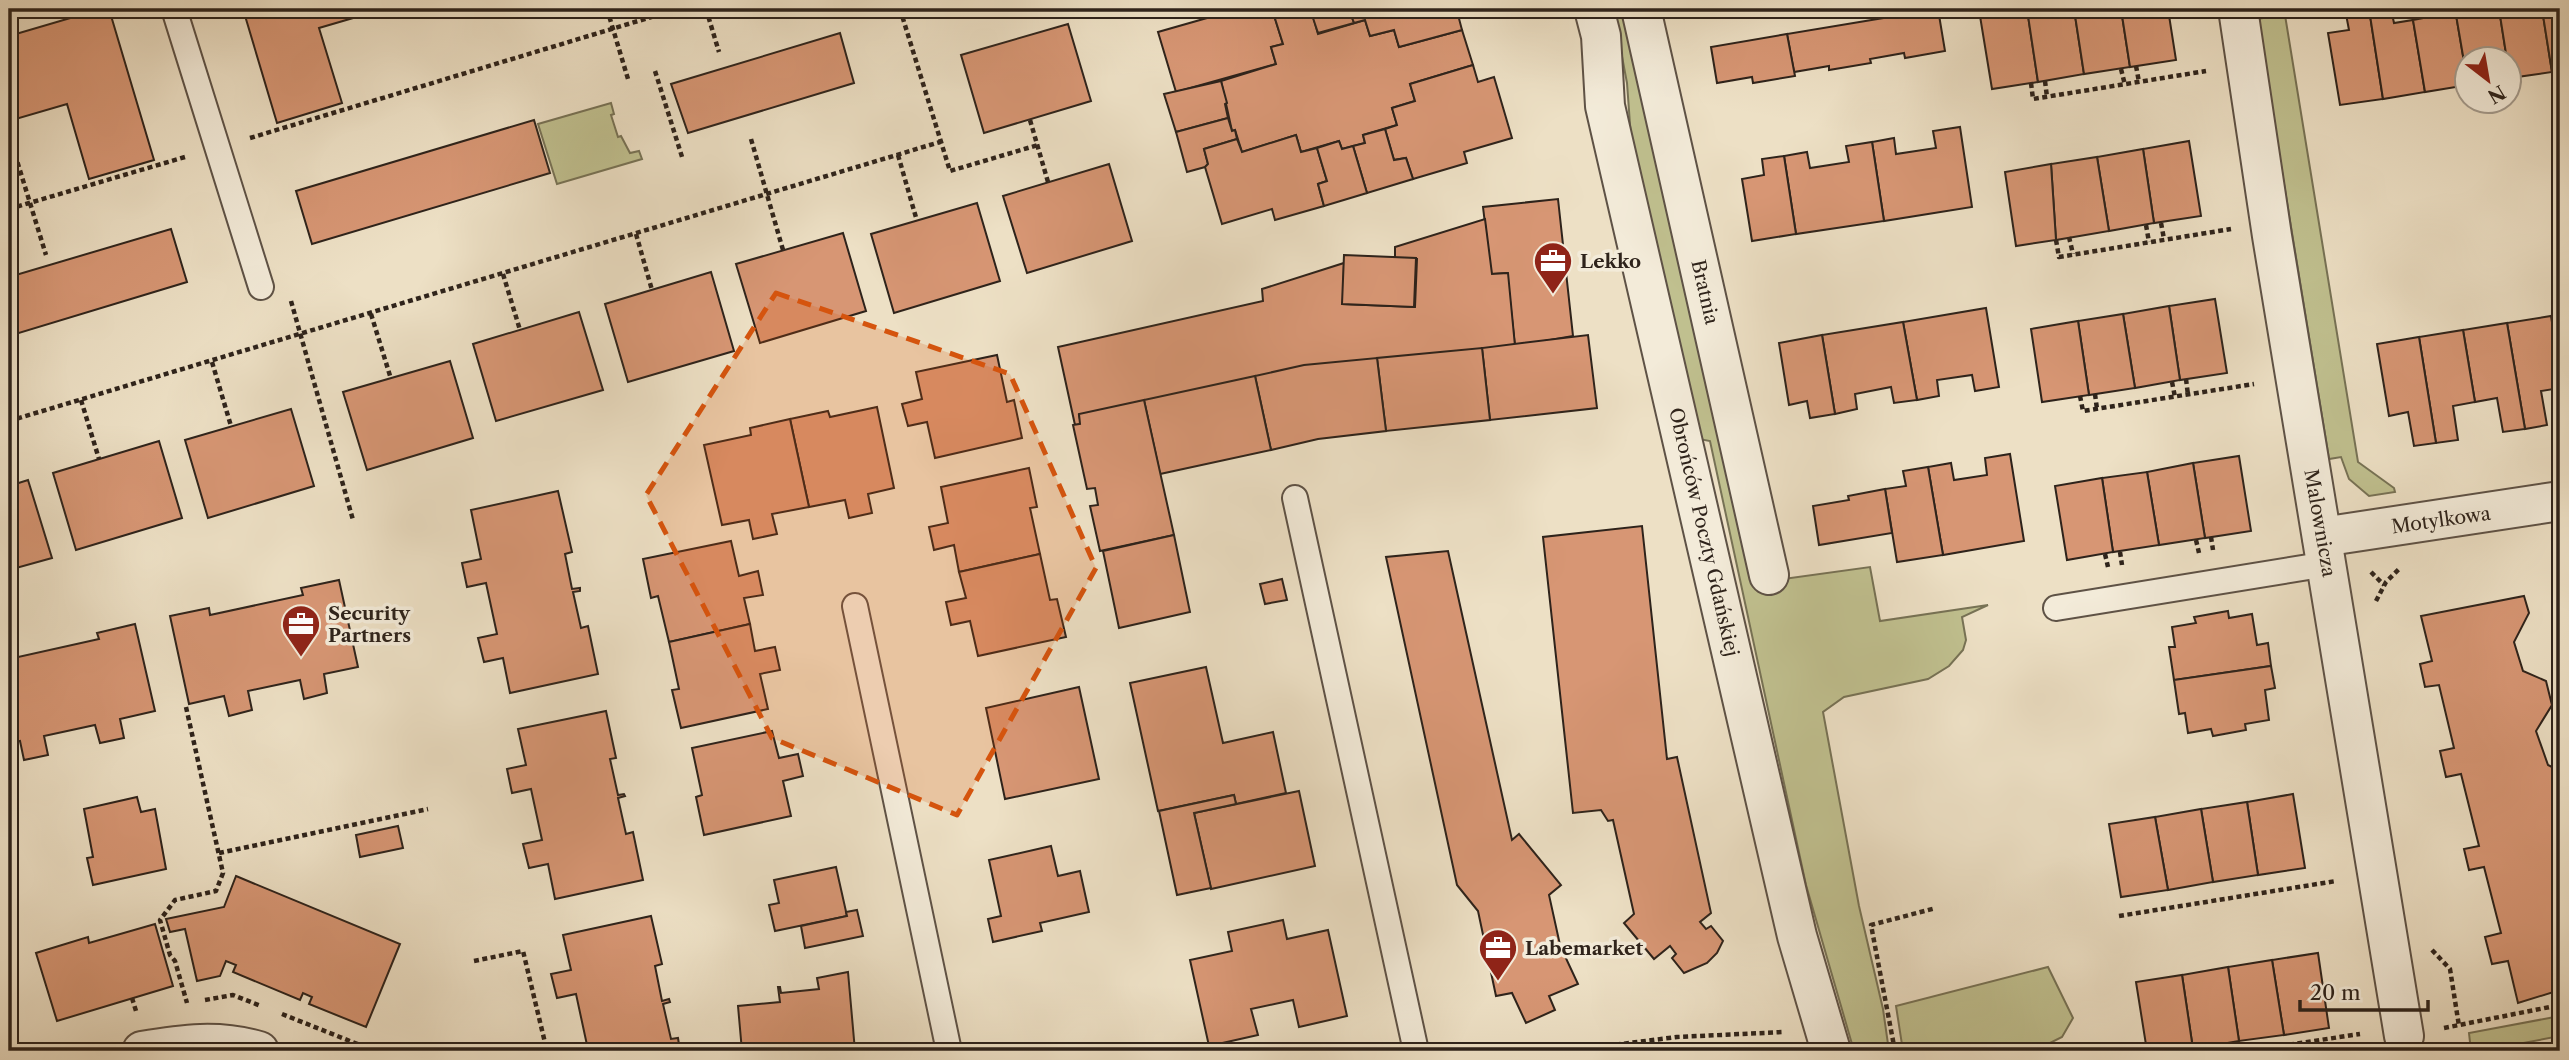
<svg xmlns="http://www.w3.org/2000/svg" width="2569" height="1060" font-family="'Libre Caslon Text',serif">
  <rect width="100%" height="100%" fill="#ede0c5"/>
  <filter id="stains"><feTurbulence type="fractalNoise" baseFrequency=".00286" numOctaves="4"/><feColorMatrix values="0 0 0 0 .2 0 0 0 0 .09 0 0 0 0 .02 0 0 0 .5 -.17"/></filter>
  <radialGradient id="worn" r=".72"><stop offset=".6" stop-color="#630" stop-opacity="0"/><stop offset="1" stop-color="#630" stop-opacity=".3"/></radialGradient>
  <g fill="#c0c08f" stroke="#777255" stroke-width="2">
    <polygon points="1613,9 1626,9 1754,583 1870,567 1880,621 1988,605 1962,617 1966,640 1963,650 1949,666 1928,679 1844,697 1823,712 1859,906 1883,1009 1889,1051 1854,1051 1806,885 1710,441 1699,439 1631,138 1627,83"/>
    <polygon points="2269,9 2284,9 2358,462 2394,488 2395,492 2369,496 2349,479 2341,457 2329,459 2257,19 2270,17"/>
    <polygon points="611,103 614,114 611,115 618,137 621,136 630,153 639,151 642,159 557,184 538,124"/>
    <polygon points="2048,967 2073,1018 2062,1037 2034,1051 1903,1051 1896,1006"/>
    <polygon points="2560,1016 2560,1036 2523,1043 2524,1051 2471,1051 2469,1033"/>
  </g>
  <g fill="#d79674" stroke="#2e231b" stroke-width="2">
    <polygon points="101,9 109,9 154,160 89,179 67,104 9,121 9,36"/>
    <polygon points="243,9 384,9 319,28 342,103 277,123"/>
    <polygon points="1212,9 1272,9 1283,44 1271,47 1276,64 1176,92 1158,32 1214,16"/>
    <polygon points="1272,9 1311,9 1318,34 1365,20 1370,36 1394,30 1399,47 1462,30 1473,65 1410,84 1415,101 1392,108 1397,125 1363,135 1365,143 1342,149 1339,141 1301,152 1296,135 1242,152 1235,130 1232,131 1221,81 1276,64 1271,47 1283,44"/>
    <polygon points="1310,9 1349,9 1354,23 1318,33"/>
    <polygon points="1349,9 1463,9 1457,11 1462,30 1399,47 1394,30 1370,36 1365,20 1354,23"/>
    <polygon points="1938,9 1945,51 1905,58 1904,53 1870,59 1871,63 1829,70 1829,66 1794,72 1787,34"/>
    <polygon points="2027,9 2038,82 1992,89 1980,16"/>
    <polygon points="2027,9 2074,9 2084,74 2038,82"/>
    <polygon points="2074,9 2121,9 2130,67 2084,74"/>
    <polygon points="2121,9 2168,9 2176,60 2130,67"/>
    <polygon points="2345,9 2369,9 2383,99 2340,105 2328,33 2349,30"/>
    <polygon points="2369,9 2391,9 2394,23 2413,20 2425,92 2383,99"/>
    <polygon points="2433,9 2455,9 2468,85 2425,92 2413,20 2434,16"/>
    <polygon points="2455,9 2499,9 2507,60 2468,60 2468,85"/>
    <polygon points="2499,9 2542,9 2552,72 2510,78 2510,60 2507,60"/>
    <polygon points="2542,9 2560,9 2560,70 2552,72"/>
    <polygon points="1068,24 1091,101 984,133 961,55"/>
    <polygon points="840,33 854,83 688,133 671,84"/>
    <polygon points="1787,34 1795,76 1753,83 1752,77 1717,83 1711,47"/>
    <polygon points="1473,65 1478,82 1494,77 1512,138 1464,152 1467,163 1413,179 1406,158 1394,160 1385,129 1397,125 1392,108 1415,101 1410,84"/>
    <polygon points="1221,81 1227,103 1225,104 1228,118 1176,132 1164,94"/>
    <polygon points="1228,118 1232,131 1235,130 1237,139 1204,149 1208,164 1205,167 1187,172 1176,132"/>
    <polygon points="534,120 550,173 312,244 296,191"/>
    <polygon points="1960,127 1972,207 1884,221 1872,142 1894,138 1896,154 1936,148 1933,131"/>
    <polygon points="1385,129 1394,160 1406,158 1413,179 1367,193 1353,146 1365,143 1363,135"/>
    <polygon points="1296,135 1301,152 1317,148 1327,181 1318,184 1324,206 1275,220 1272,209 1222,224 1205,167 1208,164 1204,149 1237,139 1242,152"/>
    <polygon points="1339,141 1342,149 1353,146 1367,193 1324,206 1318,184 1327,181 1317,148"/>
    <polygon points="2189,141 2201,216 2154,223 2143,149"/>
    <polygon points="1872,142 1884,221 1796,234 1784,156 1807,152 1810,168 1849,162 1846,146"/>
    <polygon points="2143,149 2154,223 2109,231 2097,157"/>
    <polygon points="1784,156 1796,234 1752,241 1742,179 1764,175 1762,159"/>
    <polygon points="2097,157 2109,231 2056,240 2051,164"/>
    <polygon points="1109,164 1132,241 1027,273 1003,196"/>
    <polygon points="2051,164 2056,240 2016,246 2005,172"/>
    <polygon points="1558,199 1573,336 1515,346 1507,273 1491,274 1483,207"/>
    <polygon points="977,203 1000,281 894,313 871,234"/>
    <polygon points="1485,219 1492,274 1508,273 1515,346 1305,366 1079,415 1081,424 1075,425 1058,347 1263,301 1262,289 1344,263 1343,304 1415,307 1417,259 1395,258 1395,247"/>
    <polygon points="171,229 187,282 9,336 9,277"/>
    <polygon points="843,233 866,311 760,343 736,264"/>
    <polygon points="1344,255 1416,258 1414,307 1342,304"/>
    <polygon points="711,272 734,351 628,382 605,304"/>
    <polygon points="2215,299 2227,373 2180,380 2169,306"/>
    <polygon points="2169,306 2180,380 2135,388 2123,314"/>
    <polygon points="1986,308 1999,387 1975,391 1972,375 1937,380 1939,396 1917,400 1903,322"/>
    <polygon points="579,312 603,390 496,421 473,344"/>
    <polygon points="2123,314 2135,388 2089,395 2078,321"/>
    <polygon points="2560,315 2560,372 2551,316"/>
    <polygon points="2551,316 2560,372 2560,388 2541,391 2547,425 2525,429 2507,323"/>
    <polygon points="2078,321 2089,395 2042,402 2031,329"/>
    <polygon points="1903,322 1917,400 1894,403 1891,387 1855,394 1857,409 1835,414 1822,335"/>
    <polygon points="2507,323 2525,429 2503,432 2497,398 2475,402 2463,330"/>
    <polygon points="2463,330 2475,402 2453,406 2458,440 2436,443 2419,337"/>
    <polygon points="1588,335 1597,408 1490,420 1482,348"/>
    <polygon points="1822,335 1835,414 1810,418 1807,401 1789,405 1779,343"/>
    <polygon points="2419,337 2436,443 2414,446 2408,412 2389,416 2377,344"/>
    <polygon points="1482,348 1490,420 1386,431 1377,358"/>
    <polygon points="997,355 1007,402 1014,400 1022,438 935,458 927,422 908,426 902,404 922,399 916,372"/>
    <polygon points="1377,358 1386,431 1318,439 1271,450 1255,376 1304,365"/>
    <polygon points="450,361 473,438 367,470 343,392"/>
    <polygon points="1255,376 1271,450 1160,474 1144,400"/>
    <polygon points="1144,400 1174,535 1100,551 1090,506 1098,505 1095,488 1087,489 1073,425 1080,424 1079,414"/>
    <polygon points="877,407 894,488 868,494 872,513 849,518 845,500 809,507 790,419 828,411 830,417"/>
    <polygon points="291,409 314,486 208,518 185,440"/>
    <polygon points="790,419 809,507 772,514 777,534 753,539 749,520 722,525 704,445 751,435 750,428"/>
    <polygon points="159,441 182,518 76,550 53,473"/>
    <polygon points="2010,454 2024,541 1943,555 1928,467 1951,463 1954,480 1987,475 1985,458"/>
    <polygon points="2239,456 2251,531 2205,538 2193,463"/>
    <polygon points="2193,463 2205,538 2159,545 2147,472"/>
    <polygon points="1928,467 1943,555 1897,562 1885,489 1906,486 1903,471"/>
    <polygon points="1029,468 1037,507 1030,508 1040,554 959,572 954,545 934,550 929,527 948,523 941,487"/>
    <polygon points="2147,472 2159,545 2113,552 2102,478"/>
    <polygon points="2102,478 2113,552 2067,560 2055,486"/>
    <polygon points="28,480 52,558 9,570 9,486"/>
    <polygon points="1885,489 1892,533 1819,545 1813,506 1849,500 1848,496"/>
    <polygon points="558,491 572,552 565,554 572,589 580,588 580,591 573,592 581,628 588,626 598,674 510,693 503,658 484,662 478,638 497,634 486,583 467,587 462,563 481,559 471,510"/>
    <polygon points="1642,526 1667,759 1677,757 1711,913 1700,922 1706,929 1711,926 1723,941 1717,953 1707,963 1684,973 1672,958 1676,954 1670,946 1654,959 1624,923 1634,914 1613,820 1608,821 1601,810 1573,813 1543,537"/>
    <polygon points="1174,535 1190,612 1119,628 1103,551"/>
    <polygon points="731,541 739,576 758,571 763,595 744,598 750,624 669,642 658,596 651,598 643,559"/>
    <polygon points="1448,551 1512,840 1519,834 1561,885 1549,895 1562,954 1564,954 1578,984 1549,996 1555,1010 1526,1023 1512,993 1496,996 1478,911 1457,885 1386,557"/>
    <polygon points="1040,554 1050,600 1057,599 1066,637 978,656 970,621 951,625 946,602 966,598 959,572"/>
    <polygon points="1282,579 1287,600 1265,604 1260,584"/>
    <polygon points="339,580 358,667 324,674 327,693 304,699 300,680 248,691 252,710 229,716 224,696 189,704 170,616 209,608 210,615 303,595 301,588"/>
    <polygon points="2524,596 2529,613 2514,642 2523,671 2546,681 2552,705 2536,731 2548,765 2560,771 2558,825 2560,990 2518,1003 2508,961 2492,964 2485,937 2501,933 2484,867 2469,870 2464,849 2479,846 2461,774 2446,777 2440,751 2454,748 2439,685 2425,687 2420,664 2432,661 2421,616"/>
    <polygon points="2228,611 2229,618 2252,614 2257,645 2268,643 2271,666 2174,680 2169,647 2175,647 2172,627 2196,623 2194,617"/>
    <polygon points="135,624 155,711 120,719 124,738 100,743 95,725 44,736 48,755 24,760 20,741 9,743 9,659 99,639 97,633"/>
    <polygon points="750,624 755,651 775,647 780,670 760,674 768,709 681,728 672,690 679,689 669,642"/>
    <polygon points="2271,666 2275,688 2265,690 2269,720 2245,724 2246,730 2213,736 2211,729 2188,733 2185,713 2179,714 2174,680"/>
    <polygon points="1206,667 1223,743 1273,732 1286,793 1236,804 1234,795 1158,811 1130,683"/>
    <polygon points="1079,687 1099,779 1005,799 986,708"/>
    <polygon points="606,711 616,758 610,759 618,795 624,794 625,796 618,798 626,834 633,832 643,880 555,899 548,864 529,868 523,844 542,840 531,789 512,793 507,769 526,765 518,729"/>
    <polygon points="772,731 779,758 798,754 803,776 783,781 791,816 704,835 696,797 702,795 692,748"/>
    <polygon points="1299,791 1315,866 1211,889 1194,813"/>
    <polygon points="2293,794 2305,868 2258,875 2247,802"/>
    <polygon points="1234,795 1236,804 1194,813 1211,888 1177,895 1159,811"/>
    <polygon points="137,797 141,812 155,809 166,869 93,885 87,858 93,857 84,809"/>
    <polygon points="2247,802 2258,875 2213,882 2201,809"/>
    <polygon points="2201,809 2213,882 2168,890 2155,817"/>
    <polygon points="2155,817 2168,890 2121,897 2109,824"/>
    <polygon points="398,826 403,848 360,857 356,835"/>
    <polygon points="1051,846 1058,876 1080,871 1089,912 1040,923 1042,931 993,942 988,919 1001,916 989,860"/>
    <polygon points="836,867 847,916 775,931 769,905 779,903 774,880"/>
    <polygon points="236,876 400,944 366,1027 309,1004 312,997 303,993 300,1000 233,972 236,965 226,961 220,976 197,981 185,929 170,932 166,919 224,907"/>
    <polygon points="857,910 863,936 805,948 801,926 847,916 846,912"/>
    <polygon points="651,916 662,964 655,966 662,1001 669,999 670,1002 663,1004 671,1039 678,1038 680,1051 568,1051 568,1049 587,1045 576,994 557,998 551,974 571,970 563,935"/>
    <polygon points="1283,920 1287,939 1328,930 1347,1016 1299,1027 1293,1000 1251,1009 1258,1035 1209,1046 1190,960 1232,951 1228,932"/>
    <polygon points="155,924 173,986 57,1021 36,953 88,937 89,943"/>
    <polygon points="2318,953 2329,1028 2284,1035 2272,960"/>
    <polygon points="2272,960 2284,1035 2239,1041 2228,967"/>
    <polygon points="2228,967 2239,1041 2193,1049 2182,975"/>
    <polygon points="848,972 855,1051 742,1051 738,1006 780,1002 778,987 780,987 781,993 819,989 817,978"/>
    <polygon points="2182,975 2193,1049 2147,1051 2136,982"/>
  </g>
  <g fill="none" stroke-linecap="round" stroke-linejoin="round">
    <g stroke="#5e5246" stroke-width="28">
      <g id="service">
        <polyline points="174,9 261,287"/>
        <polyline points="1295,498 1416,1051"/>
        <polyline points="855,606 949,1051"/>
        <polyline points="2056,608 2327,564"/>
      </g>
    </g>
    <g stroke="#5e5246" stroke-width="42">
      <g id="minor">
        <polyline points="1594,9 1601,36 1605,106 1797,936 1831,1051"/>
        <polyline points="1641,9 1769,575"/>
        <polyline points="2238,9 2272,236 2404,1036"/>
        <polyline points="2322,537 2560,501"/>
        <path d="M142,1051C182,1044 219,1039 259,1051"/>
      </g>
    </g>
    <g stroke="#2e231b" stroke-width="4.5" stroke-dasharray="5 3.5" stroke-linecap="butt">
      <polyline points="87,9 88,13"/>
      <polyline points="607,9 628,79"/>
      <polyline points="706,9 719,52"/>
      <polyline points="900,9 950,171 1038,145"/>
      <polyline points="9,27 11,36"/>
      <polyline points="2136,66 2139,82"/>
      <polyline points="2121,69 2125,85"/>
      <polyline points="655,71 683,160"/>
      <polyline points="2045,81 2047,97"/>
      <polyline points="2031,83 2033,99 2206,71"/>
      <polyline points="1030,120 1048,182"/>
      <polyline points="10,138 46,255"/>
      <polyline points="250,138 678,9"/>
      <polyline points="751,139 783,250"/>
      <polyline points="898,155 917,221"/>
      <polyline points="9,209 185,157"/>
      <polyline points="2161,223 2164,239"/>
      <polyline points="2146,225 2149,242"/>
      <polyline points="636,234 652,290"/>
      <polyline points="2069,237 2073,254"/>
      <polyline points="2056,240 2059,257 2231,229"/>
      <polyline points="503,274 520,330"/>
      <polyline points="291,301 353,520"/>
      <polyline points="371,314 391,379"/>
      <polyline points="212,362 231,426"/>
      <polyline points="2186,379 2188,395"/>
      <polyline points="2172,382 2175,397"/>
      <polyline points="2095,394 2097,409"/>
      <polyline points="2080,396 2083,411 2254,384"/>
      <polyline points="81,400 99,459"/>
      <polyline points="9,421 940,142"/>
      <polyline points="2211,537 2213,550"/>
      <polyline points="2196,540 2199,553"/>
      <polyline points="2120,552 2122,565"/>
      <polyline points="2105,554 2108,567"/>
      <polyline points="2371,572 2384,585"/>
      <polyline points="2376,601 2386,582 2399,569"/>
      <polyline points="186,707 223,873 216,891 175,900 160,920 170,955 175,961 187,1003"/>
      <polyline points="219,853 428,809"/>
      <polyline points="2119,916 2336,881"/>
      <polyline points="2432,950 2450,969 2459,1026"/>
      <polyline points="474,961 523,951 547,1051"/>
      <polyline points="132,998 136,1011"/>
      <polyline points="205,1000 233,995 261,1006"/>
      <polyline points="282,1014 375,1051"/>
      <polyline points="2444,1028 2560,1005"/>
      <polyline points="1565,1051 1677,1037 1784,1032"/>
      <polyline points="1895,1051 1871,925 1936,908"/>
      <polyline points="2247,1051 2360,1034"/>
    </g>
    <use href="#service" stroke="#f3ebd9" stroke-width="24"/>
    <use href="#minor" stroke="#f3ebd9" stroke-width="38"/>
  </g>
  <path fill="#d5540e" fill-opacity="0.2" stroke="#d5540e" stroke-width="5" stroke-dasharray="14 9" stroke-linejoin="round" d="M776,293L1010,374L1096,568L957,815L772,738L646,495Z"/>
  <defs>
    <g id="office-pin" transform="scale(2.0125)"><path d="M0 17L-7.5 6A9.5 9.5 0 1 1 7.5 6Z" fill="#8f2418" stroke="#f3ebd9"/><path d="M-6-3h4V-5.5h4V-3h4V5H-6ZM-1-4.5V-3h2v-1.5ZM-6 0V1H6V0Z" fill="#fff"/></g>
  </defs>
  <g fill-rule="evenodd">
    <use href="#office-pin" x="1553" y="261"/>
    <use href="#office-pin" x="301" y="624"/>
    <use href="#office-pin" x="1498" y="948"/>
  </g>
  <g text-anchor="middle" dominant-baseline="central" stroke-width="7" stroke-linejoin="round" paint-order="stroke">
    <g font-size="19" font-weight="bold" fill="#2e231b" stroke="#f3ebd9" text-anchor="start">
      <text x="1580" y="261">Lekko</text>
      <text x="328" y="613">Security<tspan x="328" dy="22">Partners</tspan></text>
      <text x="1525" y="948">Labemarket</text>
    </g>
    <g font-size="19" fill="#2e231b" stroke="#f3ebd9">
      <text transform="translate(1705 292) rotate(77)">Bratnia</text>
      <text transform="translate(2441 520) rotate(-8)">Motylkowa</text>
      <text transform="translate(2320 523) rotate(80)">Malownicza</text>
      <text transform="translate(1704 532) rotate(77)">Obrońców Poczty Gdańskiej</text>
    </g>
  </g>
  <rect width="2569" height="1060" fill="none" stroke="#ede0c5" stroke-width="35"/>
  <rect x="10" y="10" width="2548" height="1039" fill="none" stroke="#2e231b" stroke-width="3.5"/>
  <rect x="18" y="18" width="2534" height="1025" fill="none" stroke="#2e231b" stroke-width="2"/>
  <g transform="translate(2488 80) rotate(149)"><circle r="33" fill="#f3ebd9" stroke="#a49b8d" stroke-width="2"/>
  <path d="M0-5L12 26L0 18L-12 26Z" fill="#8f2418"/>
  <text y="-10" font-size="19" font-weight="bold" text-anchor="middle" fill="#2e231b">N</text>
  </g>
  <path d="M2300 1000v10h128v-10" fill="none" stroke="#2e231b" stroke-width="3.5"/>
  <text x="2310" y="1000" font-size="21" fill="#2e231b" stroke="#f3ebd9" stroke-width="5" paint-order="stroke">20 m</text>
  <rect width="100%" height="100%" filter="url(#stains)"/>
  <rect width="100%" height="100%" fill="url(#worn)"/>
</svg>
